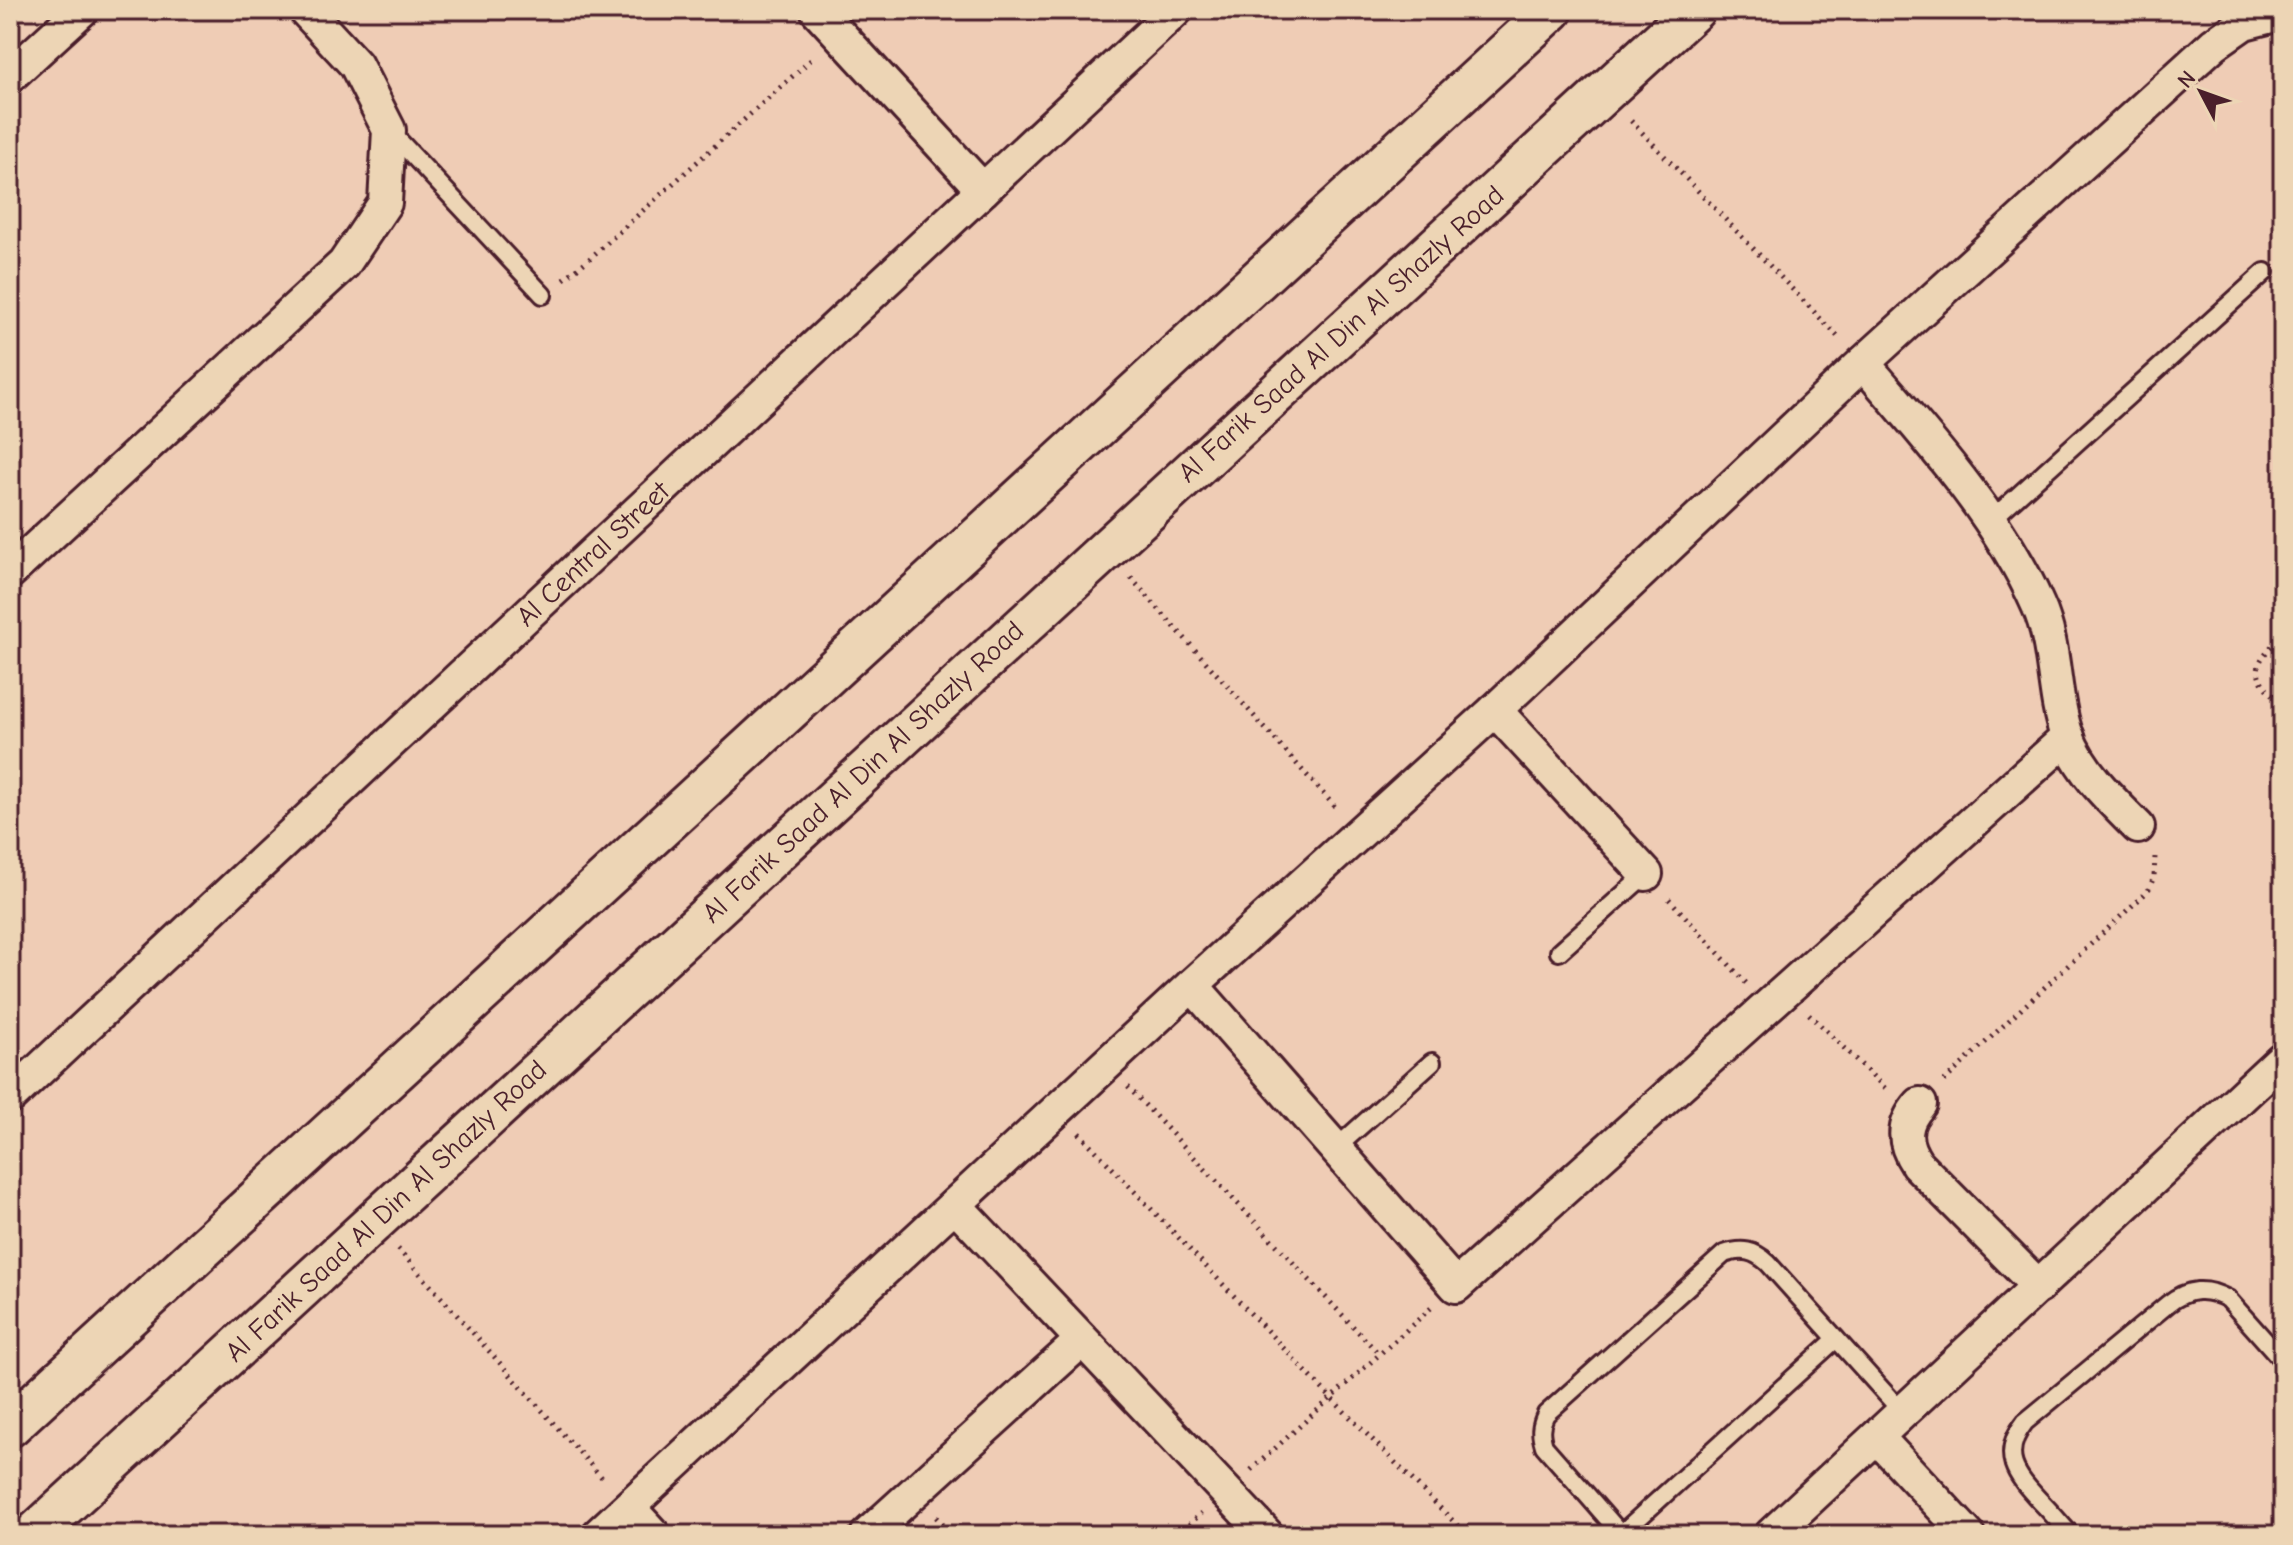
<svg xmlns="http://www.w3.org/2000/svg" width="2293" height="1545" font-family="'Comic Neue',sans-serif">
  <rect width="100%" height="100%" fill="#efccb5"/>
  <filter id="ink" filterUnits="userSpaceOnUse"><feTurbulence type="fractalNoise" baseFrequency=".0125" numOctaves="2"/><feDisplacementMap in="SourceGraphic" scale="16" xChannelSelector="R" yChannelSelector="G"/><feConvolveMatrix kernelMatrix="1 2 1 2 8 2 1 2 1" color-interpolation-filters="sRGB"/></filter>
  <g filter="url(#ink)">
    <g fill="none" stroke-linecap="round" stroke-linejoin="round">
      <g stroke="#4a1f2b" stroke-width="22">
        <g id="service">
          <polyline points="390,131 543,295"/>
          <polyline points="1990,521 2265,272"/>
          <polyline points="1559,952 1646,874"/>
          <polyline points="1336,1148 1432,1062"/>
          <polyline points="1621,1534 1836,1339"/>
          <path d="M1622,1535L1544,1446C1540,1433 1540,1426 1546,1414L1724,1254C1742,1248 1754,1250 1768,1263L1903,1413"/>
          <path d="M2071,1535C2061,1524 2051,1512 2040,1501C2016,1475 1999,1455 2025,1422L2168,1304C2188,1288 2206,1287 2228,1299L2283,1361"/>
        </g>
      </g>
      <g stroke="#4a1f2b" stroke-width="38">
        <g id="minor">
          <polyline points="817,10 983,190"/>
          <polyline points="10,76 82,10"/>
          <path d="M1863,363C1925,435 2000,518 2038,605C2057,647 2052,694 2067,736C2080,771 2112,801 2138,827"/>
          <polyline points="10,572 344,264 385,203 389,130 356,65 305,10"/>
          <polyline points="1495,710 1646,874"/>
          <polyline points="1192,985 1456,1286 2068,737"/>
          <polyline points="10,1097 1176,10"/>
          <path d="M1920,1104C1902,1124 1902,1142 1917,1164L2039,1287"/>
          <polyline points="955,1205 1267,1535"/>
          <polyline points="1877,1437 1968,1535"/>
          <polyline points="629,1508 654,1535"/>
          <polyline points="598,1535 1192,985 1495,710 1863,363 2214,44 2244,23 2283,13"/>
          <polyline points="867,1535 1082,1340"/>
          <polyline points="1771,1535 2283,1058"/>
        </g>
      </g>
      <g stroke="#4a1f2b" stroke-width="46">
        <g id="tertiary">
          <polyline points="10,1426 1552,10"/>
          <polyline points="33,1535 1694,10"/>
        </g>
      </g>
      <g stroke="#4a1f2b" stroke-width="5" stroke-dasharray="2 6" stroke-linecap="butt">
        <polyline points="1631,121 1840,339"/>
        <polyline points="564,279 589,259 814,57"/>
        <polyline points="1131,578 1337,809"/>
        <path d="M2283,635C2249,667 2251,674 2283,707"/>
        <polyline points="1669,899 1746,983"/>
        <polyline points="1809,1014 1888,1091"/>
        <polyline points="1944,1081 2148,891 2154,877 2155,857"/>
        <polyline points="1128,1087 1380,1355"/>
        <polyline points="1079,1133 1331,1398 1467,1535"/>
        <polyline points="398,1249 605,1481"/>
        <polyline points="1251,1470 1431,1308"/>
        <polyline points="936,1517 953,1535"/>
        <polyline points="1177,1535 1202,1513"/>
      </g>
      <use href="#service" stroke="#edd5b5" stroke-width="16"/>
      <use href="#minor" stroke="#edd5b5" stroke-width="32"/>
      <use href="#tertiary" stroke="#edd5b5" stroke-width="40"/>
    </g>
  </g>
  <g text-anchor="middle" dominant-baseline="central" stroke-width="6" stroke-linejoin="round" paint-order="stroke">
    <g font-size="28" fill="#4a1f2b" stroke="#edd5b5">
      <text transform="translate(1341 334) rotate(-42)">Al Farik Saad Al Din Al Shazly Road</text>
      <text transform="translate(593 554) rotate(-43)">Al Central Street</text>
      <text transform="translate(863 772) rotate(-43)">Al Farik Saad Al Din Al Shazly Road</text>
      <text transform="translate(386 1211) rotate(-43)">Al Farik Saad Al Din Al Shazly Road</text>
    </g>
  </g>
  <rect width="2293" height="1545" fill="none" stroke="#edd5b5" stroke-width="40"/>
  <rect x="20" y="20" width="2253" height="1505" fill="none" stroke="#4a1f2b" stroke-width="3" filter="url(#ink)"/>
  <g transform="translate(2201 92) rotate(311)" stroke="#edd5b5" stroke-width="6" paint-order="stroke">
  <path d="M0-6L14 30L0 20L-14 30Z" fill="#4a1f2b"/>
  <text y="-12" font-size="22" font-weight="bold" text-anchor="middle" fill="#4a1f2b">N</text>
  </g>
</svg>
